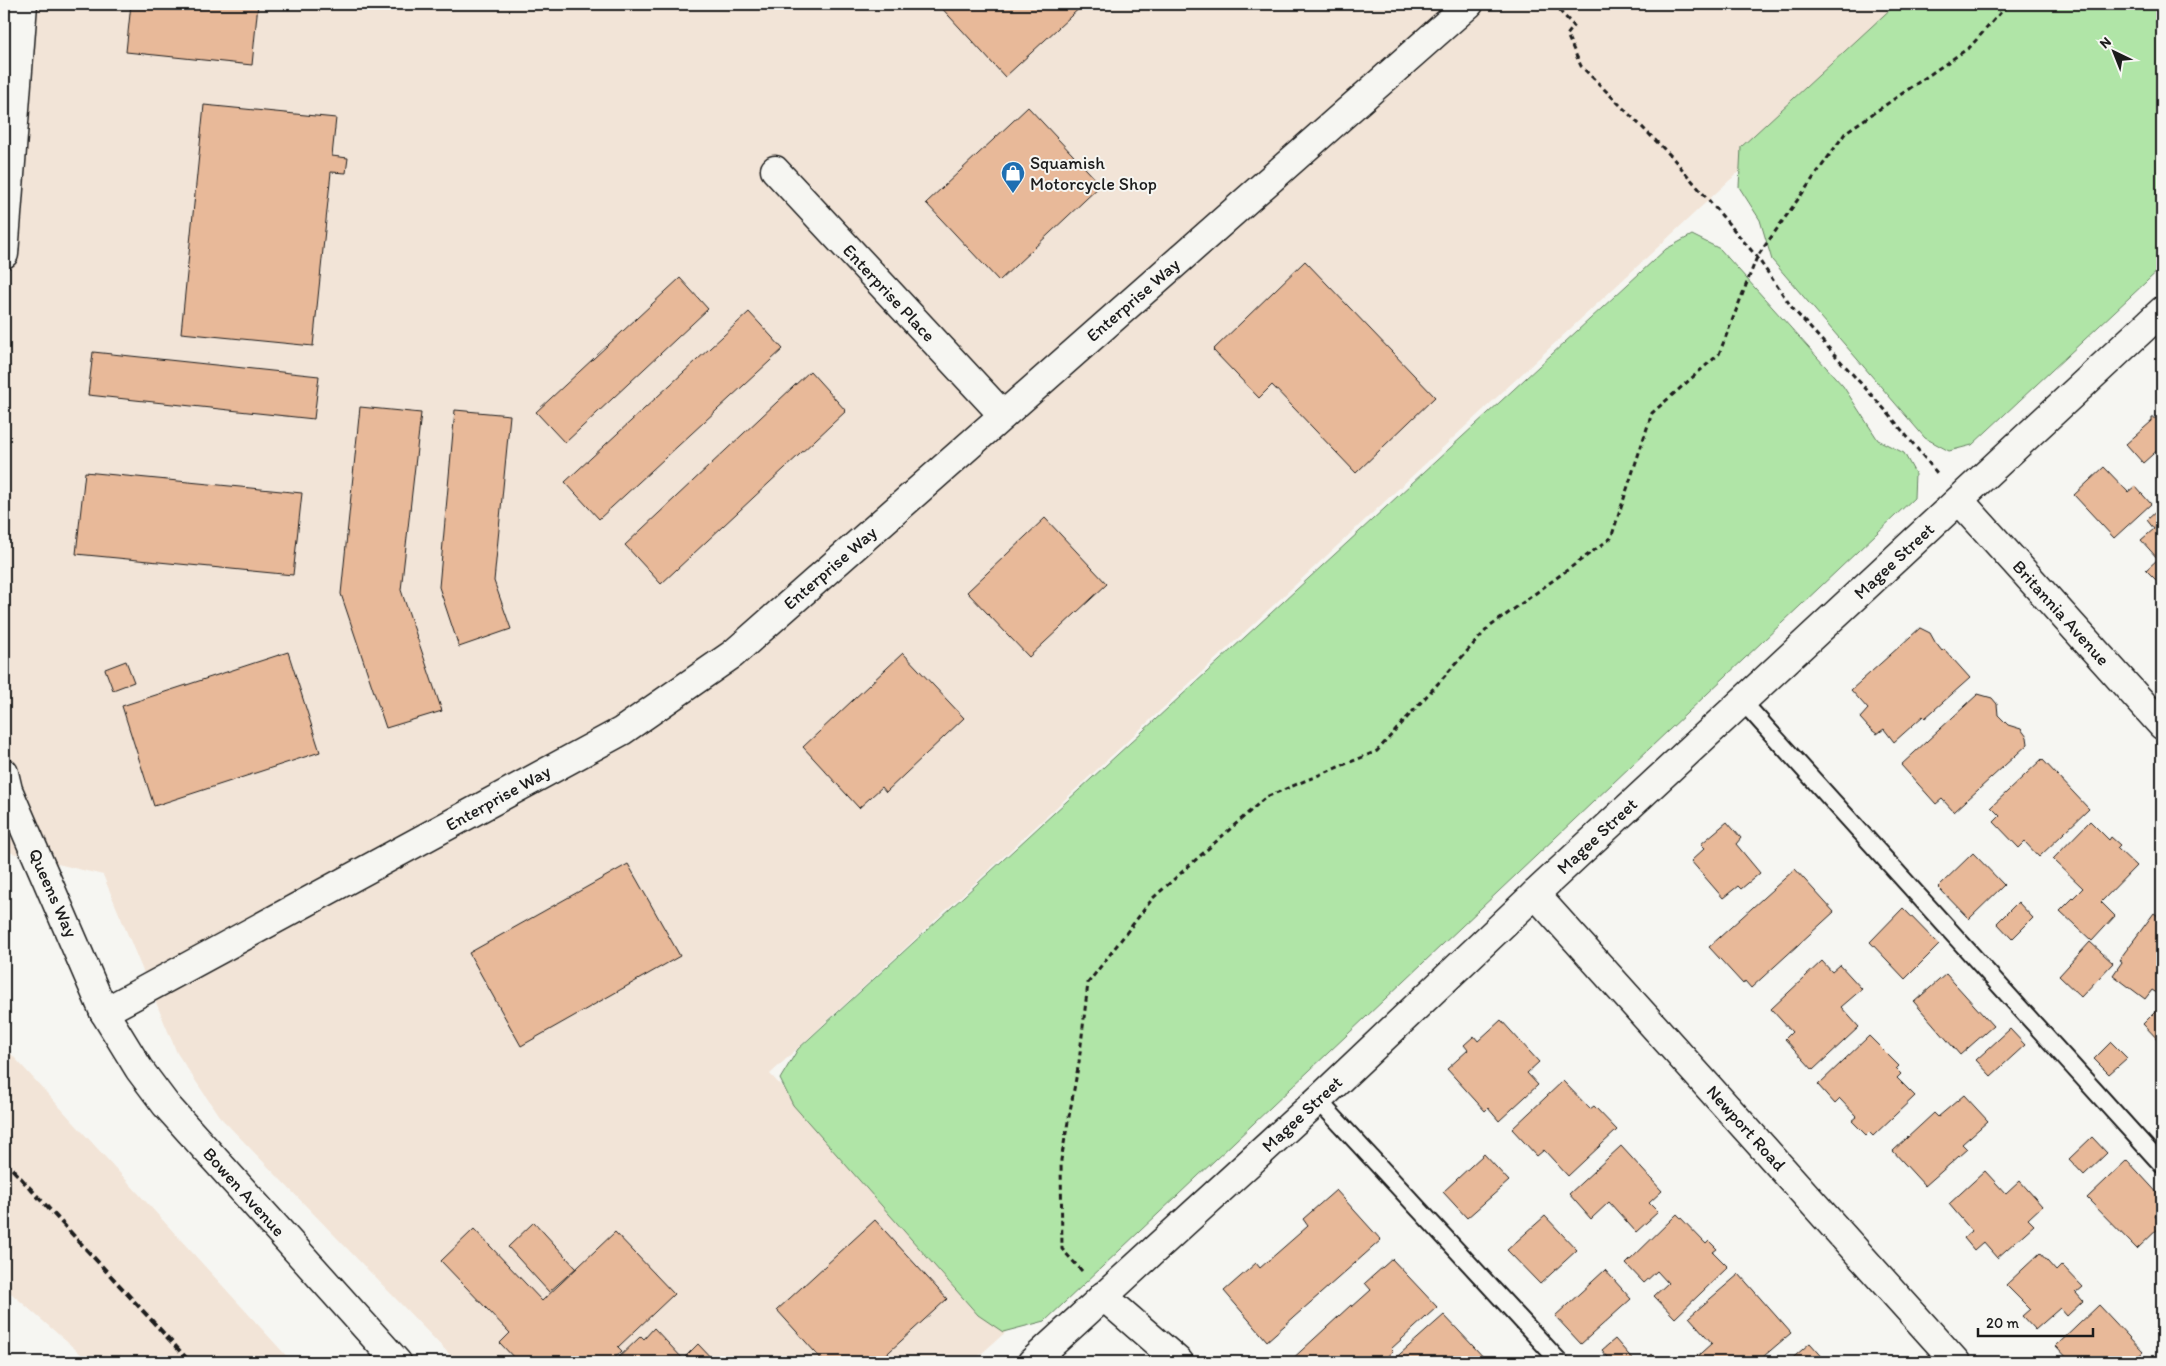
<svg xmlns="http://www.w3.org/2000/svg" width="2166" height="1366" font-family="Itim,sans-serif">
  <rect width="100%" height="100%" fill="#f6f6f2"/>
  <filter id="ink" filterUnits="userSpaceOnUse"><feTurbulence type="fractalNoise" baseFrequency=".02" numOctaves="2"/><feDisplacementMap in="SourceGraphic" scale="10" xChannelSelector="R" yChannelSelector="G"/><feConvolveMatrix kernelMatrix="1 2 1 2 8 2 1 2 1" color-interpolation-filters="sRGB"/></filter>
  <g filter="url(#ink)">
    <g fill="#f2e4d7">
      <polygon points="4,4 1919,4 770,1074 1008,1330 972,1362 457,1362 219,1116 177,1053 103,875 4,851"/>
      <polygon points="4,1046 292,1362 90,1362 4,1287"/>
    </g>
    <g fill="#b0e5a7" stroke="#668062">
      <polygon points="1896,4 2162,4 2162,267 1972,445 1949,451 1925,438 1772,260 1760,220 1739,187 1741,147"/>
      <polygon points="1692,235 1720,249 1843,386 1878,440 1904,453 1915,473 1914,498 1045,1321 1003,1332 978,1315 793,1105 780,1079 798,1049 1666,249"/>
    </g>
    <g fill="#e8b999" stroke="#1c1c1c">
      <polygon points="131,4 258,4 252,65 126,52"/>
      <polygon points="938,4 1084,4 1005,77"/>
      <polygon points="204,105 336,118 332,156 348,158 346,173 331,172 313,346 181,333"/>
      <polygon points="1028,107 1101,185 999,281 926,203"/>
      <polygon points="1305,261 1435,397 1356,473 1272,385 1259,398 1213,350"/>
      <polygon points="680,278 708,309 565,443 536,412"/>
      <polygon points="749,312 783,349 599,519 565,482"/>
      <polygon points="93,352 319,376 314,419 88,395"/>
      <polygon points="810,371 846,411 661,584 625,545"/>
      <polygon points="360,407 421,413 401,590 442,711 386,728 341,594"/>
      <polygon points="455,410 510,415 494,581 511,629 459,647 439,587"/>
      <polygon points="2152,418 2160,418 2160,424 2162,427 2162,446 2143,463 2126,444 2152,421"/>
      <polygon points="2104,467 2128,492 2135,486 2151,504 2114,538 2074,495"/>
      <polygon points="85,472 302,493 293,575 76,554"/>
      <polygon points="2162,506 2162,582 2160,584 2146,570 2158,559 2141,540 2154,529 2147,520"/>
      <polygon points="1045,518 1107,584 1029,657 967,592"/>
      <polygon points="1920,628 1930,633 1935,642 1942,651 1944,649 1970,678 1925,718 1923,716 1894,742 1884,729 1877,734 1869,728 1860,718 1868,709 1851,690"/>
      <polygon points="288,652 320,752 154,806 122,706"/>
      <polygon points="903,653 964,718 886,792 882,787 859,808 803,747"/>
      <polygon points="126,661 134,682 113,690 105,669"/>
      <polygon points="1978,694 1992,698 1997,704 1998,715 2008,725 2021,729 2027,737 2028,744 1954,812 1942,799 1936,804 1901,765"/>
      <polygon points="2042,759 2089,809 2039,857 2025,842 2019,848 1994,822 2000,816 1991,807"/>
      <polygon points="2090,821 2109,840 2111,837 2120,845 2117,848 2136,866 2101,902 2115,916 2092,941 2060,911 2083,888 2053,859"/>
      <polygon points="1727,822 1741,838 1736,844 1760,873 1741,889 1738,886 1723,898 1691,861 1705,848 1701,844"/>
      <polygon points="1973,853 2004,885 1969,919 1938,887"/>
      <polygon points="628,864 680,956 521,1046 469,953"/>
      <polygon points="1795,869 1834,912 1751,988 1745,981 1743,984 1709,947"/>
      <polygon points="2018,902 2033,918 2012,939 1997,923"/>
      <polygon points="1903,908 1939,945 1905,979 1870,942"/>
      <polygon points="2154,913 2162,919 2162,992 2160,995 2152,990 2145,999 2113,975 2122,962 2119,960"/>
      <polygon points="2090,942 2113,963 2081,997 2059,976"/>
      <polygon points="1822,961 1832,972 1840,965 1862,989 1841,1007 1859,1027 1813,1070 1785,1039 1792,1032 1771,1009"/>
      <polygon points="1946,974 1993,1026 1960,1055 1914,1002"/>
      <polygon points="2162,1005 2162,1044 2143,1024"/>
      <polygon points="1501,1020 1539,1062 1527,1073 1538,1085 1499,1121 1488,1108 1485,1111 1447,1069 1468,1050 1464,1045 1474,1036 1478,1041"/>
      <polygon points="2010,1029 2025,1045 1991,1076 1976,1060"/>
      <polygon points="1869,1036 1899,1066 1896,1069 1901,1074 1897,1078 1915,1096 1873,1136 1869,1132 1866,1135 1852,1121 1857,1117 1840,1099 1835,1104 1818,1085"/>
      <polygon points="2111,1042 2127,1058 2109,1074 2094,1059"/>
      <polygon points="1563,1081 1590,1109 1594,1106 1617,1130 1568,1176 1544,1150 1537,1156 1512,1129"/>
      <polygon points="1964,1095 1988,1121 1962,1144 1967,1149 1925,1186 1893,1151 1934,1113 1938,1117"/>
      <polygon points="2092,1137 2107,1153 2084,1175 2069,1159"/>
      <polygon points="1621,1146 1662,1191 1649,1203 1658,1212 1636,1232 1609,1202 1591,1219 1569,1194"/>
      <polygon points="1484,1154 1509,1181 1467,1218 1443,1192"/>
      <polygon points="2127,1160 2162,1198 2162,1207 2155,1215 2162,1225 2137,1249 2087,1198"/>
      <polygon points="1985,1171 2006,1194 2020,1181 2042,1206 2028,1219 2034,1225 1997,1258 1983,1242 1974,1250 1964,1238 1972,1231 1949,1204"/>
      <polygon points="1336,1190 1381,1240 1267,1341 1224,1291 1256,1263 1260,1268 1308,1226 1303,1219"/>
      <polygon points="1677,1214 1706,1244 1709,1241 1717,1249 1713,1252 1728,1267 1675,1318 1654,1296 1668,1283 1657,1271 1644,1283 1626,1264"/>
      <polygon points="1545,1216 1577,1250 1540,1284 1507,1250"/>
      <polygon points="875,1220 947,1299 878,1362 824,1362 777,1310"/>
      <polygon points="534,1222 576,1268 549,1292 508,1247"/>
      <polygon points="474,1229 542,1301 615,1232 674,1294 618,1347 622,1351 610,1362 518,1362 500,1343 510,1333 441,1261"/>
      <polygon points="2040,1253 2056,1271 2062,1265 2083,1287 2076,1293 2083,1301 2067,1316 2060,1308 2035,1330 2022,1316 2030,1309 2006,1285"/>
      <polygon points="1392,1259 1437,1307 1391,1349 1393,1351 1381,1362 1289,1362 1351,1305 1352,1307 1371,1290 1365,1283"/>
      <polygon points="1605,1270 1631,1299 1581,1344 1555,1316"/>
      <polygon points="1739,1274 1791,1333 1757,1362 1691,1362 1712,1343 1689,1317"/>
      <polygon points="2099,1305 2143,1352 2132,1362 2071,1362 2056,1346"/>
      <polygon points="1444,1315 1488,1362 1391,1362"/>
      <polygon points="654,1328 683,1359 698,1344 715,1362 614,1362 641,1336 644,1339"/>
      <polygon points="1615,1339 1635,1362 1612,1362 1602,1350"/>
      <polygon points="1810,1343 1827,1362 1788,1362"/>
      <polygon points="1652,1354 1659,1362 1643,1362"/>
    </g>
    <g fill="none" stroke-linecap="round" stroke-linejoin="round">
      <g stroke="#1c1c1c" stroke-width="20">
        <g id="service">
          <polyline points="1743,702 2162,1165"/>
          <polyline points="1318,1100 1560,1362"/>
        </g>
      </g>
      <g stroke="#1c1c1c" stroke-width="31">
        <g id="minor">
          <polyline points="775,170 1003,415"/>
          <polyline points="1960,501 2162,725"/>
          <polyline points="1535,894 1956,1362"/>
          <polyline points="104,1012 622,731 733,654 1469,4"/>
          <polyline points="1103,1296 1179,1362"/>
          <polyline points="1032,1362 1318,1100 1535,894 2162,311"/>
        </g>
      </g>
      <g stroke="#1c1c1c" stroke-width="31">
        <g id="tertiary">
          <polyline points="4,254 23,4"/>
          <polyline points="4,773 8,790 104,1012 139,1069 166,1105 397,1362"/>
        </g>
      </g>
      <g stroke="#1c1c1c" stroke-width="3" stroke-dasharray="5 4" stroke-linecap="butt">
        <polyline points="1553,4 1574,26 1567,35 1581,66 1671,156 1757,257 1793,309 1887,412 1937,473"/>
        <polyline points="1082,1271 1062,1249 1061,1160 1079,1062 1088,983 1153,898 1266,797 1377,751 1488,628 1611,538 1652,413 1719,354 1757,257 1846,132 1970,47 2008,4"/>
      </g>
      <use href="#service" stroke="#f6f6f2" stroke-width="16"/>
      <use href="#minor" stroke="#f6f6f2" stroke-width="28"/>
      <use href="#tertiary" stroke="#f6f6f2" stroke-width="28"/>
      <polyline stroke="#1c1c1c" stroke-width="4" stroke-dasharray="8 4" stroke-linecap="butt" points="4,1160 190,1362"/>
    </g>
  </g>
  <defs>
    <g id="shop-pin" transform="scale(1.25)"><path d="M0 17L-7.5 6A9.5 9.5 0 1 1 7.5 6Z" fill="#1f6fb2" stroke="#f6f6f2"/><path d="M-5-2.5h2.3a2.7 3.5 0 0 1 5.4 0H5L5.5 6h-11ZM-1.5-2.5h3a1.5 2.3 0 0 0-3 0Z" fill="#fff"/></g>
  </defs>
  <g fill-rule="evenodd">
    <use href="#shop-pin" x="1013" y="173"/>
  </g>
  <g text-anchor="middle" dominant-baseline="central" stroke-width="4" stroke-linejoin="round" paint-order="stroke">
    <g font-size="18" fill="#1c1c1c" stroke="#f6f6f2" text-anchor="start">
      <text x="1030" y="163">Squamish<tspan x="1030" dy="21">Motorcycle Shop</tspan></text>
    </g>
    <g font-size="18" fill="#1c1c1c" stroke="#f6f6f2">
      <text transform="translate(889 293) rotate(47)">Enterprise Place</text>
      <text transform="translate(1133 300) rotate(-41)">Enterprise Way</text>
      <text transform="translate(1894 561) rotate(-43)">Magee Street</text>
      <text transform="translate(830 568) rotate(-41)">Enterprise Way</text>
      <text transform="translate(2061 613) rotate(48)">Britannia Avenue</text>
      <text transform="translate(498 798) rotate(-29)">Enterprise Way</text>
      <text transform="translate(1597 836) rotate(-43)">Magee Street</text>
      <text transform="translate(53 893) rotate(66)">Queens Way</text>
      <text transform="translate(1302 1114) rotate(-43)">Magee Street</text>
      <text transform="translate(1746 1128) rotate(48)">Newport Road</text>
      <text transform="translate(244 1192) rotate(48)">Bowen Avenue</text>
    </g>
  </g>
  <rect width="2166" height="1366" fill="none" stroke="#f6f6f2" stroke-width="20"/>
  <rect x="10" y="10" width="2146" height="1346" fill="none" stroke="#1c1c1c" stroke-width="2" filter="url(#ink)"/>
  <g transform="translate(2114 52) rotate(317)" stroke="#f6f6f2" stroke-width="4" paint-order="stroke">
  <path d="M0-4L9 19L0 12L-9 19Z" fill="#1c1c1c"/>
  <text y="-8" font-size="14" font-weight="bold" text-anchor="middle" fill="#1c1c1c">N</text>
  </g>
  <path d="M1978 1328v8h115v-8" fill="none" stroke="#1c1c1c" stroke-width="2.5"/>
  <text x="1986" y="1328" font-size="15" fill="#1c1c1c" stroke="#f6f6f2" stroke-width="4" paint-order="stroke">20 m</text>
</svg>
